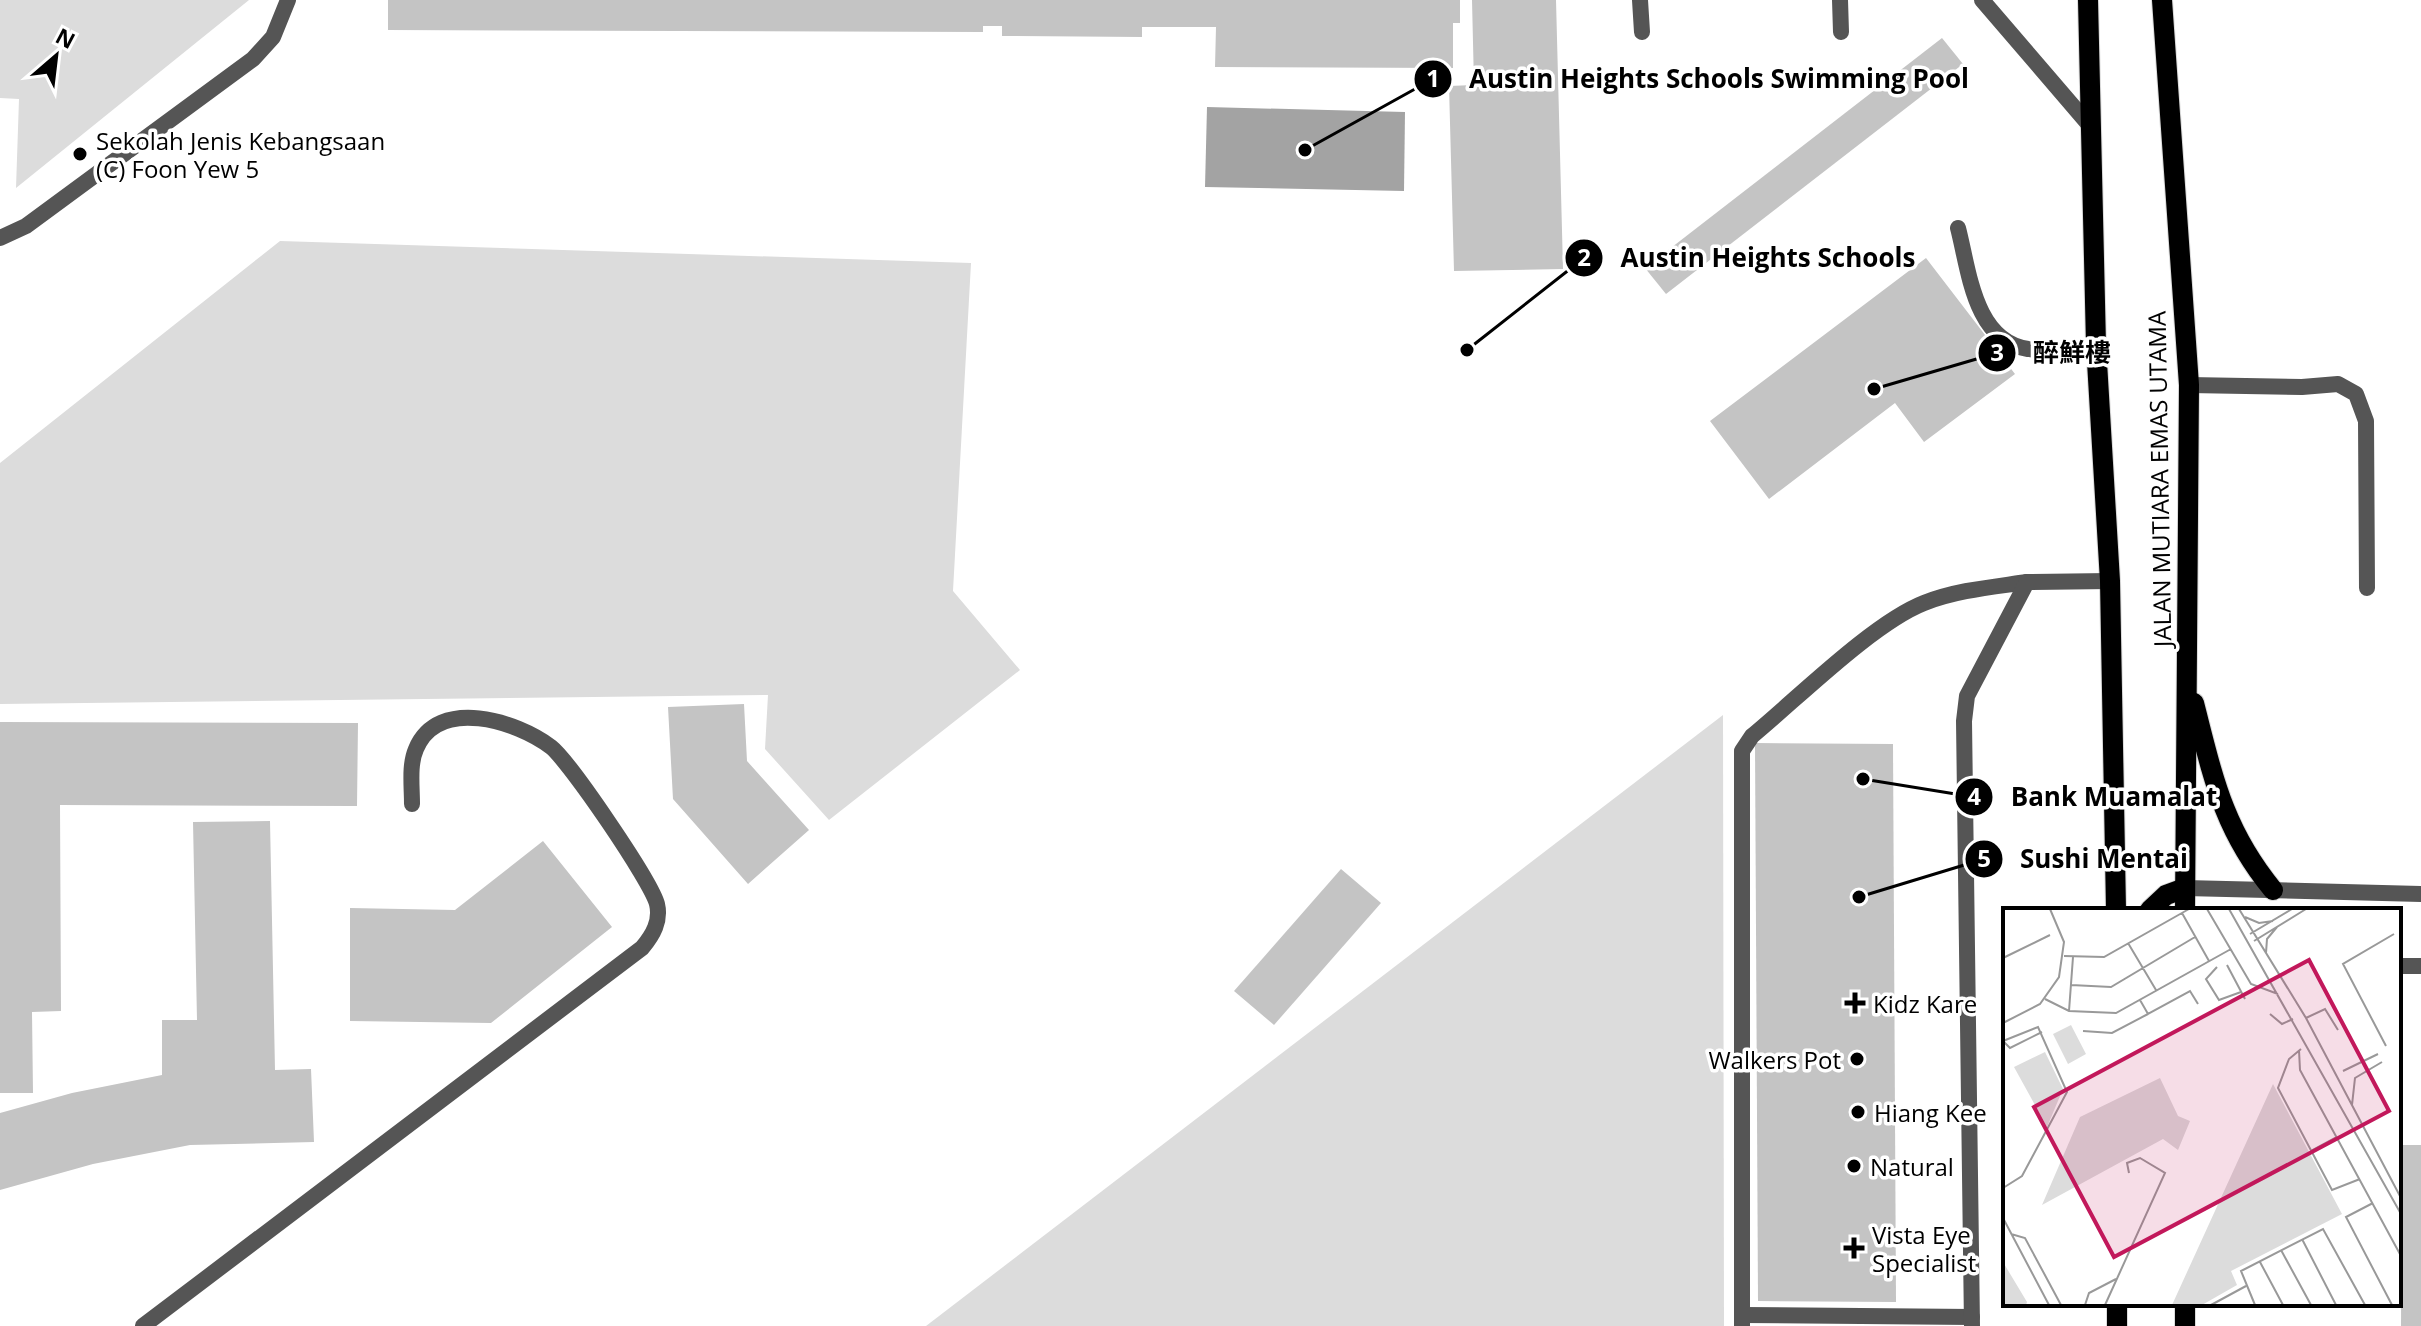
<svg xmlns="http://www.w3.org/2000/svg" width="2421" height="1326" font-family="'Open Sans','Noto Sans SC',sans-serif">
  <rect width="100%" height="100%" fill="#fff"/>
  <g fill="#dcdcdc">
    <polygon points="0,0 249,0 16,188 19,99 0,98"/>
    <polygon points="280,241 971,263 953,591 1020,670 829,820 765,749 768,695 0,704 0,463"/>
    <polygon points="1723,715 1724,1326 926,1326"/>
  </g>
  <polygon fill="#a3a3a3" points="1207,107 1405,112 1404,191 1205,187"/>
  <g fill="#c4c4c4">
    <polygon points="388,0 1460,0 1460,23 1453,23 1453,68 1215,67 1216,27 1142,27 1142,37 1002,36 1002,26 983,26 983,32 388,30"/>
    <polygon points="1472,0 1556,0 1563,269 1454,271 1449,86 1474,85"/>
    <polygon points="1942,38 1963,64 1666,294 1645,268"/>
    <polygon points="1926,258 2015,374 1924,442 1895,403 1769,499 1710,421"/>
    <polygon points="744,704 747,761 809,830 748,884 673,799 668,707"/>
    <polygon points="0,722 358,723 357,806 60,805 61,1011 32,1012 33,1093 0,1093"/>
    <polygon points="1755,743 1893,744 1896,1302 1758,1301"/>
    <polygon points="270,821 275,1070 311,1069 314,1142 190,1145 93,1164 0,1190 0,1113 72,1093 162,1075 162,1020 197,1020 193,822"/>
    <polygon points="543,841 612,927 491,1023 350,1021 350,908 455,910"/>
    <polygon points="1341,869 1381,903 1274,1025 1234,991"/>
    <polygon points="2402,1145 2421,1145 2421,1326 2401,1326"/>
  </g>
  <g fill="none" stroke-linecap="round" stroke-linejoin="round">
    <g stroke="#dbdbdb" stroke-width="22">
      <g id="primary">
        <polyline points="2088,0 2096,345 2110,581 2116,910"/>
        <polyline points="2162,0 2189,385 2185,910"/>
        <path d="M2194,703C2213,777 2223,829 2273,890"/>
        <polyline points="2150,910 2166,895 2185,888"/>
        <polyline points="2117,1304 2117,1326"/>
        <polyline points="2185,1326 2185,1304"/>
      </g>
    </g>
    <g stroke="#555" stroke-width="16">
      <polyline points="1640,0 1642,32"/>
      <polyline points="1840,0 1841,32"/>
      <polyline points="1982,0 2091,127"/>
      <path d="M1958,228C1969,270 1974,341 2028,349C2049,353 2075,347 2096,345"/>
      <polyline points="0,238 26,226 253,59 273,37 288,0"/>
      <polyline points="2189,385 2302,387 2338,384 2356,394 2366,421 2367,588"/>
      <polyline points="2185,888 2421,894"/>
      <polyline points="2399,966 2421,966"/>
      <polyline points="1742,1315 1972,1317"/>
      <path d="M143,1326L642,948C653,935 661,921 657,904C651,881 569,761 551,747C517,721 438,696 416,749C409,765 412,786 412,804"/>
      <path d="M1742,1326V751L1752,736C1797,699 1873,623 1924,603C1957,590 1993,587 2027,582"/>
    </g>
    <polyline stroke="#555" stroke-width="16" points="1972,1326 1964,721 1967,696 2027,582 2110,581"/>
    <use href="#primary" stroke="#000" stroke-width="20"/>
  </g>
  <g fill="#000" stroke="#fff" stroke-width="3">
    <circle cx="80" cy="154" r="8"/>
    <path d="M1851 991h8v8h8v8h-8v8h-8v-8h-8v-8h8z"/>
    <circle cx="1857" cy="1059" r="8"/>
    <circle cx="1858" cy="1112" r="8"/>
    <circle cx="1854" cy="1166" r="8"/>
    <path d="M1850 1236h8v8h8v8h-8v8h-8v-8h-8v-8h8z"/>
  </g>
  <g text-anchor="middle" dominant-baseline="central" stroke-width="7" stroke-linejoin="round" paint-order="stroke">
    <g font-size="24" fill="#000" stroke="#fff" text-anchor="start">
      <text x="96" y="140">Sekolah Jenis Kebangsaan<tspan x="96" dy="28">(C) Foon Yew 5</tspan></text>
      <text x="1873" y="1003">Kidz Kare</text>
      <text x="1841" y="1059" text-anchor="end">Walkers Pot</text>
      <text x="1874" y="1112">Hiang Kee</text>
      <text x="1870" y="1166">Natural</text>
      <text x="1872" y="1234">Vista Eye<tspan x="1872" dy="28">Specialist</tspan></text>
    </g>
    <g font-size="24" fill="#000" stroke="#fff">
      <text transform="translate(2159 479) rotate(-91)">JALAN MUTIARA EMAS UTAMA</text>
    </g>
  </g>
  <g transform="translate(2003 908)">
    <rect width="398" height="398" fill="#fff"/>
    <path d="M68,117L83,146L65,156L50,126ZM42,144L60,181L44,219L11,159ZM157,170L175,208L187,213L175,242L160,231L39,297L77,209ZM270,176L339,306L228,363L234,377L199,397H169ZM0,354L24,394L23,397H0Z" fill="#dcdcdc"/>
    <path fill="none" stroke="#999" stroke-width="2" d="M204,1L248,76L275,86M226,1L398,306M236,1L303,110L398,290M179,5L206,53M242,9L256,15L270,13M247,26L289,1M251,33L303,1M125,35L153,82M263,45L264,31L274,19M61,48L101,49L186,1M0,50L47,27M224,57L242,91M214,59L203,71L216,92L238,84M68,77L108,79L192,29M42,91L66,103L113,105L228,41M137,92L145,106L187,83L195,96M66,103L70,49M267,106L279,116L290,111M303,110L322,101L335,122M0,115L37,96L56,69L61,34L47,1M80,123L109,125L145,106M0,133L35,119L64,184L19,268L0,280M0,133L7,140L39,124M383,138L340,56L391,26M298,141L286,151L275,180L329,282L357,271M296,142L297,162L398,348M340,163L375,146M349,197L352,170L379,154M308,243L334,229M370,295L343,309L389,397M0,310L46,397M8,326L22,330L58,397M299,331L333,397M278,342L308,397M257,354L280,397M82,397L86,385L113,371M102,397L162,265L137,250L124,255L126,265M208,397L243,378M252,397L238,363L320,321L362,397"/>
    <path fill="#c2185b" fill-opacity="0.15" stroke="#c2185b" stroke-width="4" d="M306,52L386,203L111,349L31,199Z"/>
    <rect width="398" height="398" fill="none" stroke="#000" stroke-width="4"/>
  </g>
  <path fill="none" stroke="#000" stroke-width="3" d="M1305 150L1433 79M1467 350L1584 258M1874 389L1997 353M1863 779L1974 797M1859 897L1984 859"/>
  <g fill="#000" stroke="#fff" stroke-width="3">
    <circle cx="1305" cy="150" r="8"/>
    <circle cx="1467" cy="350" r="8"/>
    <circle cx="1874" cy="389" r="8"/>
    <circle cx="1863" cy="779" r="8"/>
    <circle cx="1859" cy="897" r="8"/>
    <circle cx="1433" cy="79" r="20"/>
    <circle cx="1584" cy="258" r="20"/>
    <circle cx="1997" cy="353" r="20"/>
    <circle cx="1974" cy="797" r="20"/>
    <circle cx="1984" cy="859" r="20"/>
  </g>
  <g font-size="24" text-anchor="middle" font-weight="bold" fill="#fff">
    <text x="1433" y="87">1</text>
    <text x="1584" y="266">2</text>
    <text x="1997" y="361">3</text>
    <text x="1974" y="805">4</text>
    <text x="1984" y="867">5</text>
  </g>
  <g font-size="26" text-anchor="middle" font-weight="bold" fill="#000" stroke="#fff" stroke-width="7" stroke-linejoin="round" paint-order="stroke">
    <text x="1719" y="88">Austin Heights Schools Swimming Pool</text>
    <text x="1768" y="267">Austin Heights Schools</text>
    <text x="2072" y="362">醉鮮樓</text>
    <text x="2114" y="806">Bank Muamalat</text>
    <text x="2104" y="868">Sushi Mentai</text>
  </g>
  <g transform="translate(56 56) rotate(28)" stroke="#ffffff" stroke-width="6" paint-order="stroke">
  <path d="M0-6L14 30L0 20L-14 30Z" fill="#000000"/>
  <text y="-12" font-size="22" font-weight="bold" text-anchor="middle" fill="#000000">N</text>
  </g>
</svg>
